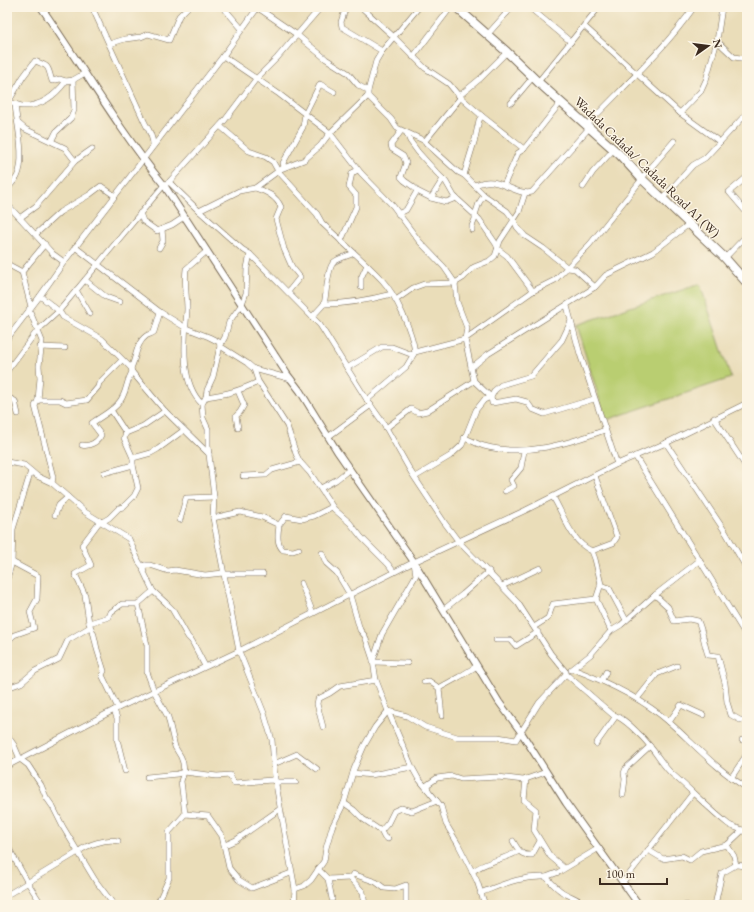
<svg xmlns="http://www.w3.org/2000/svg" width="754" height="912" font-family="'EB Garamond',serif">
  <rect width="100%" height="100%" fill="#fcf5e5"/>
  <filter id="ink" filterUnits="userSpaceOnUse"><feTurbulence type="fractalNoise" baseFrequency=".025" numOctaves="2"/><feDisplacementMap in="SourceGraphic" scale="8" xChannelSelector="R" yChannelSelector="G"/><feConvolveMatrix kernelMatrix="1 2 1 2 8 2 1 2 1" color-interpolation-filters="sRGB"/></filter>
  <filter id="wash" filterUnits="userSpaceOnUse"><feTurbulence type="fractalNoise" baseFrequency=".012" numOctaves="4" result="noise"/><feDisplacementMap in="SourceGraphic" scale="16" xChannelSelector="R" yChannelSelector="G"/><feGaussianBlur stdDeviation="0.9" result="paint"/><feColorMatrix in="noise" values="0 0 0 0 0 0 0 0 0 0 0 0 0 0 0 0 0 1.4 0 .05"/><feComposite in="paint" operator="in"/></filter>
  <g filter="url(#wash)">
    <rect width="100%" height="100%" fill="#eaddb9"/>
    <polygon fill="#b9ce71" stroke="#7a7c48" points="700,284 731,378 606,420 576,325"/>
  </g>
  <g filter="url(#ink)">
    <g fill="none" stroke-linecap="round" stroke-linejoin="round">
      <g stroke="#786954" stroke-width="6">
        <g id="minor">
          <path d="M92,7L145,123C149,130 153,137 153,145"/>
          <polyline points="223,7 242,29"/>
          <polyline points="346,7 341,22 342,27 382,51"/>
          <polyline points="361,7 394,37 425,68 449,84 459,96 482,116 524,149"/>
          <polyline points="499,7 507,13"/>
          <polyline points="529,7 571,42"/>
          <polyline points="258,8 296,34 326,59 348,73 358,85 368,91"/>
          <polyline points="584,26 680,113 720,142"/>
          <polyline points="488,34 512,7"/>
          <polyline points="717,41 734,57 747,59"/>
          <polyline points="109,44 125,39 141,37 148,34 169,40 179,16 188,7"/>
          <polyline points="223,56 279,94 330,133 361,173 393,206 419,241 444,267 455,283 457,302 467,328 465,339 474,381 427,411 418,413 411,409 386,428"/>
          <polyline points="413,57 451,7"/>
          <polyline points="538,82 599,7"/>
          <polyline points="368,96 391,119 397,128 425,141 426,143 458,172 464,175 484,195 507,211 514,220 517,227 525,236 543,248 568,268 575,269 595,287"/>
          <polyline points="459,96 481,78 507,52"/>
          <path d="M9,101L23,77L35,61C51,67 47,66 52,81L60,79L66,81"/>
          <path d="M7,102C12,102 16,105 22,106C41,107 55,96 66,81L73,80L85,73"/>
          <polyline points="511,103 533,77"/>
          <polyline points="680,113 701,91 706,80 717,41 722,7"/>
          <polyline points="18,123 25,129 65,148 75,161"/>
          <path d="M587,125C622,88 665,49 694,7"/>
          <path d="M220,126L249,151L266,157L273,162L278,171L317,214L322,223C342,242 363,260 382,280C396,295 412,331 415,352"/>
          <polyline points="407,134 410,141 418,152 437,173 446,182 454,196 479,219 496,244 498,249 507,256 533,291"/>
          <polyline points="52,140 56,132 71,118 74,110 73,80"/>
          <polyline points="425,141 461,97"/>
          <polyline points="284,167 283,163 303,127 305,114 320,84 334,92"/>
          <polyline points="464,175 475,139 479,120 482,116"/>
          <polyline points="747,177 729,192 747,213"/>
          <polyline points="443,179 431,198 446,202 456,198"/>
          <polyline points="641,179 674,141"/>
          <polyline points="169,182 199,211 242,249 250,254 320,325 367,400 384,424 411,472 444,522 459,542 518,603 551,654 566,672 566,674 539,703 516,740 498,737 457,737 425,727 407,716 388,711"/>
          <path d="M474,185C478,184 482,182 486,182C502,180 518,196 532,192L590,127"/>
          <polyline points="504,185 518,153 524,149 561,102"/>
          <polyline points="583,187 593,172 614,149"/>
          <path d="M255,188C267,192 276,196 281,207L276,219L284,249L292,267L300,277L288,292"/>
          <path d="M7,189C10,186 14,181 17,177C26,160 17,124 15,105"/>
          <polyline points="417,191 431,198"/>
          <polyline points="662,199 693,165 705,158 747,113"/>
          <polyline points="7,204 53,254 64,262"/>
          <polyline points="199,211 239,191 255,188 281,169 304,160 320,146 330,133 368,96 368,91 376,61 382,51 419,7"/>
          <polyline points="140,213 143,221 157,231 172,225 184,217"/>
          <path d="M398,214L406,210L417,191C413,184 406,184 401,177L406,163L403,156L392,149L391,145L401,131"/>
          <polyline points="21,217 36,206 75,161 92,149"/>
          <polyline points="472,230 472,226 475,219 475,215 479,203 484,195"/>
          <polyline points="36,234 60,212 89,195 101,186 115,196"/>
          <polyline points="341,241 356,207 356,195 349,187 352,173 358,170"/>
          <polyline points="75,247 160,312 186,328 209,337 219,342 220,346 247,363 254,369 291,379"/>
          <polyline points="159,248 163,241 162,229"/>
          <path d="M207,251L186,269C184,283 187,296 187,310C185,338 179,382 202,404L203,418L208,429V446L214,497L213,518L239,651L264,713L272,740L275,779L295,889L294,905"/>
          <polyline points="725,258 747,235"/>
          <polyline points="7,265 9,265 22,272"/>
          <polyline points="85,280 106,297 120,302"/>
          <polyline points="361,287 361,278 367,265"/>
          <polyline points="76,290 90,314"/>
          <polyline points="40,296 59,311 63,317 102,339 131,368 132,372 165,411 209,454"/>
          <polyline points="396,300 413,288 424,284 455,283 463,278 474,267 489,261 495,256 500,241 519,212 525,193"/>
          <path d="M324,304C327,293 327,268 334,262C339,258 348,256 354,253"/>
          <polyline points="567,306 580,354 617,464"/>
          <polyline points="31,307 22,272 45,244"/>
          <polyline points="29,309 42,341 39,366 40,378 38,400 35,406 53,477 52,483"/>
          <path d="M312,317L324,304C347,304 369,300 392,294"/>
          <polyline points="7,339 40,296 64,262 223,56 258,7"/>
          <polyline points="40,347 65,348"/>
          <path d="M131,368C136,359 136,343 146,336C149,334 152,334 154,332L160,312"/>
          <polyline points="347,368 382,347 392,347 413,355"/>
          <polyline points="471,368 488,354 595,287 606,275 653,252 689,224"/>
          <polyline points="254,369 258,381 287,426 296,454 300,462 310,473 334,509 350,523 362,538 388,564 394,572"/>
          <polyline points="7,371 37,331 59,311 164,185 169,182 225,120 256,79 277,58 321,7"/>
          <polyline points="474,381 491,397 492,403 516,399 527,402 532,409 544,414 594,399"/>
          <polyline points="238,391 244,405 240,412 236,416 238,428"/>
          <polyline points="7,397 15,401 18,414"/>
          <path d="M206,397C227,394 239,391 258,382"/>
          <polyline points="38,400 60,400 66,403 87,400 98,387 99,383 122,360"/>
          <polyline points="367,400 406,367 415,352 465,339 533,291 555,280 590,244 642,179"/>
          <polyline points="202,404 206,397 207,390 213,377 220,346 225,337 229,322 242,304 246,293 247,268 250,254"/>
          <polyline points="714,418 747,468"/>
          <polyline points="126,433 143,426 165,411"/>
          <polyline points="328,437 371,405"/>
          <path d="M464,438C471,440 477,444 484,446C525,457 567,444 605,430"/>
          <polyline points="666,443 726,533 747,569"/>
          <path d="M82,445C89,447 98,442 101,435L92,423C103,415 118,408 123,396C127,388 127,380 132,372"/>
          <polyline points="635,456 747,637"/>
          <polyline points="133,458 151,453 158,449 184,430"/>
          <polyline points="7,462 24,465 37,476 52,483 85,512 129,539 139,562 142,566 145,565 150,565 168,571 175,570 205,575 223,573"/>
          <polyline points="104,473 133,465"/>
          <polyline points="243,476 266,475 272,470 300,462"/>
          <polyline points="595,476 617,537 613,543 592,551 595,559 601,584 596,599"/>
          <polyline points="415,477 450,456 462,445 476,410 484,400 491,397 495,390 501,385 531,376 562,340 571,321"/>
          <polyline points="321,488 336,480 350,469"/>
          <polyline points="505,491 514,486 511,480 521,468 524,451"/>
          <path d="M553,497C564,515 571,542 592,551"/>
          <polyline points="55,515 59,505 68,497"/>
          <polyline points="213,518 240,512 262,517 279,525 286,516 302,519 314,516 332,507"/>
          <polyline points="180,520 186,498 214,497"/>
          <polyline points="100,521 82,545 91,565 75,574 85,595 89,623 94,635 97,649 104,671 102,675 118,708"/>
          <polyline points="102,522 109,518 119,508 123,507 134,496 138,488 133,465 133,458 124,438 126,433 111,410"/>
          <path d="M279,525C278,534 276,543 283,550L293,551L299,549"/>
          <polyline points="322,553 326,563 337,573 350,595 360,630 365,636 373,660"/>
          <polyline points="414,563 416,575 382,634 373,661 376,680 388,711 412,767 418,778 441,806 446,824 458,844 477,881 485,905"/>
          <polyline points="145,565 143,570 153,591 166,603 172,609 188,637 192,641 205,666"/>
          <polyline points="224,574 263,574"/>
          <polyline points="7,579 12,562 13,529 31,471"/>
          <polyline points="301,583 313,613"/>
          <polyline points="600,585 609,588 626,620"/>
          <polyline points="502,586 540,568"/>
          <polyline points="153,591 138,604 147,645 147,672 154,691 168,717 175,747 181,757 183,763 184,772 181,781 185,814"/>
          <path d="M655,595L668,607L674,621L689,619L698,621C703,632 704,644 708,655L718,656L725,683L727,702L731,715L740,720H747"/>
          <polyline points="443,610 463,594 489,571"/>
          <polyline points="89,623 109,617 111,612 122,604 138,604"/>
          <polyline points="534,627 548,618 553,604 596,599 611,631"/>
          <polyline points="496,640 511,640 516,646 538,632"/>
          <polyline points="7,642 14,635 34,628 30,612 37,599 38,576 12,562"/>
          <polyline points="374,662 407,663"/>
          <path d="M573,669C607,682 642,698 669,722C695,745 717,770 747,788"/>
          <polyline points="571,670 590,655 611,631 621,625 655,595 700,560"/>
          <path d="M566,674L613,715C622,717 631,726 638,733C647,741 654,751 661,761C664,765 667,769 671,773C690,789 708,808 728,824C733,828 741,828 747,833"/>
          <polyline points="602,680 606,672"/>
          <polyline points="424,682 429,681 439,688"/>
          <polyline points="7,688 21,683 35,671 59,659 68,640 90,627"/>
          <polyline points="637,699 657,674 677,666"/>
          <polyline points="114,710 117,718 117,739 125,771"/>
          <polyline points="442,716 439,688 459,677 477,666"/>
          <polyline points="669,722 681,705 703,715"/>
          <polyline points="323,727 317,704 318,699 330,693 340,686 376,680"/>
          <polyline points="7,735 14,745 20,759 28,765 41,785 46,797 53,807 63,827 95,880 114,905"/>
          <polyline points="742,740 747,741"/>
          <polyline points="596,744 616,716"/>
          <polyline points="274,764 297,754 317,769"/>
          <polyline points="7,766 114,710 239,651 414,562 526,510 617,464 666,443 747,403"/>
          <polyline points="353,773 371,775 412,767"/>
          <polyline points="147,777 177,774 184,772 217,776 230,775 234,783 272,780 276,782 296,782"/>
          <polyline points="731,778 747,754"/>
          <polyline points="526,779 524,800 536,810 534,830 550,856 564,868"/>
          <polyline points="428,790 427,785 437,778 452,776 461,779 498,777 523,780 546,772"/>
          <polyline points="623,795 625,779 624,773 626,768 650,746"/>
          <polyline points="344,803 354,810 363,819 381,831 388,823 394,811 401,808 412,811 437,801"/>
          <path d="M743,830L727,845L734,856L736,865C742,865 745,866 747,871"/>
          <polyline points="381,831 384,837 388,839"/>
          <path d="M513,841C519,851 521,856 532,855L540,841"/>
          <polyline points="7,845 28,883 42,905"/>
          <polyline points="225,845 236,840 280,809"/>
          <polyline points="648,850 663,859 682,856 690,860 701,851 727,845"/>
          <polyline points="318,869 328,879 350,878 353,874 376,882 384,888 395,889 406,885 406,905"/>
          <path d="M472,872C485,861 504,860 519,851"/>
          <polyline points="546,877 559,872 599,848"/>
          <polyline points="350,878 363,892 365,905"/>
          <polyline points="328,879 332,899"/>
          <polyline points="623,882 693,793"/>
          <polyline points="295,889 304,886 311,880 324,861 326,848 332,827 344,803 354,769 364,746 375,727 388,711"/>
          <path d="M480,893C504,884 520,876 546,877C551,882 555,887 561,891C567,896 580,898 583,905"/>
          <path d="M7,895L78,852C86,845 107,838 118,841"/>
          <polyline points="157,905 169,878 169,832 185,814 208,816 222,836 229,868 239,880 252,888 291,873"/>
          <polyline points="685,905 686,905"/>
          <polyline points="715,905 722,873 736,865"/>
        </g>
      </g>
      <g stroke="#786954" stroke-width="8">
        <path id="tertiary" d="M41,7C82,66 118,129 164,185L287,374L300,391L337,451L414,562L499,702L521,732L566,803L639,905"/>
      </g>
      <g stroke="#786954" stroke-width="10">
        <polyline id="primary" points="456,7 507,52 538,82 620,155 642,179 725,258 747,283"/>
      </g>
      <use href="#minor" stroke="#fff" stroke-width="5"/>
      <use href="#tertiary" stroke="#fff" stroke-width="6"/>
      <use href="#primary" stroke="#fff" stroke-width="8"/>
    </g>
  </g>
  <g text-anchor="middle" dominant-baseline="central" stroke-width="3" stroke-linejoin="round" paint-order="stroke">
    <g font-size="13" fill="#3b2a1e" stroke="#fcf5e5">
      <text transform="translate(647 167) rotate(44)">Wadada Cadada/ Cadada Road A1 (W)</text>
    </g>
  </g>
  <rect width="754" height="912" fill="none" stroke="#fcf5e5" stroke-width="24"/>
  <g transform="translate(708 46) rotate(76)" stroke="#fcf5e5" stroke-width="3" paint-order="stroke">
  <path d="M0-3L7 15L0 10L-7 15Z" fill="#3b2a1e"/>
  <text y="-6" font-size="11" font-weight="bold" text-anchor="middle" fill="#3b2a1e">N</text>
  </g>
  <path d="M600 878v6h67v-6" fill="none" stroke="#3b2a1e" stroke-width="2"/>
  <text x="606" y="878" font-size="12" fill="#3b2a1e" stroke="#fcf5e5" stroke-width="3" paint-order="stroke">100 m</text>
</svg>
